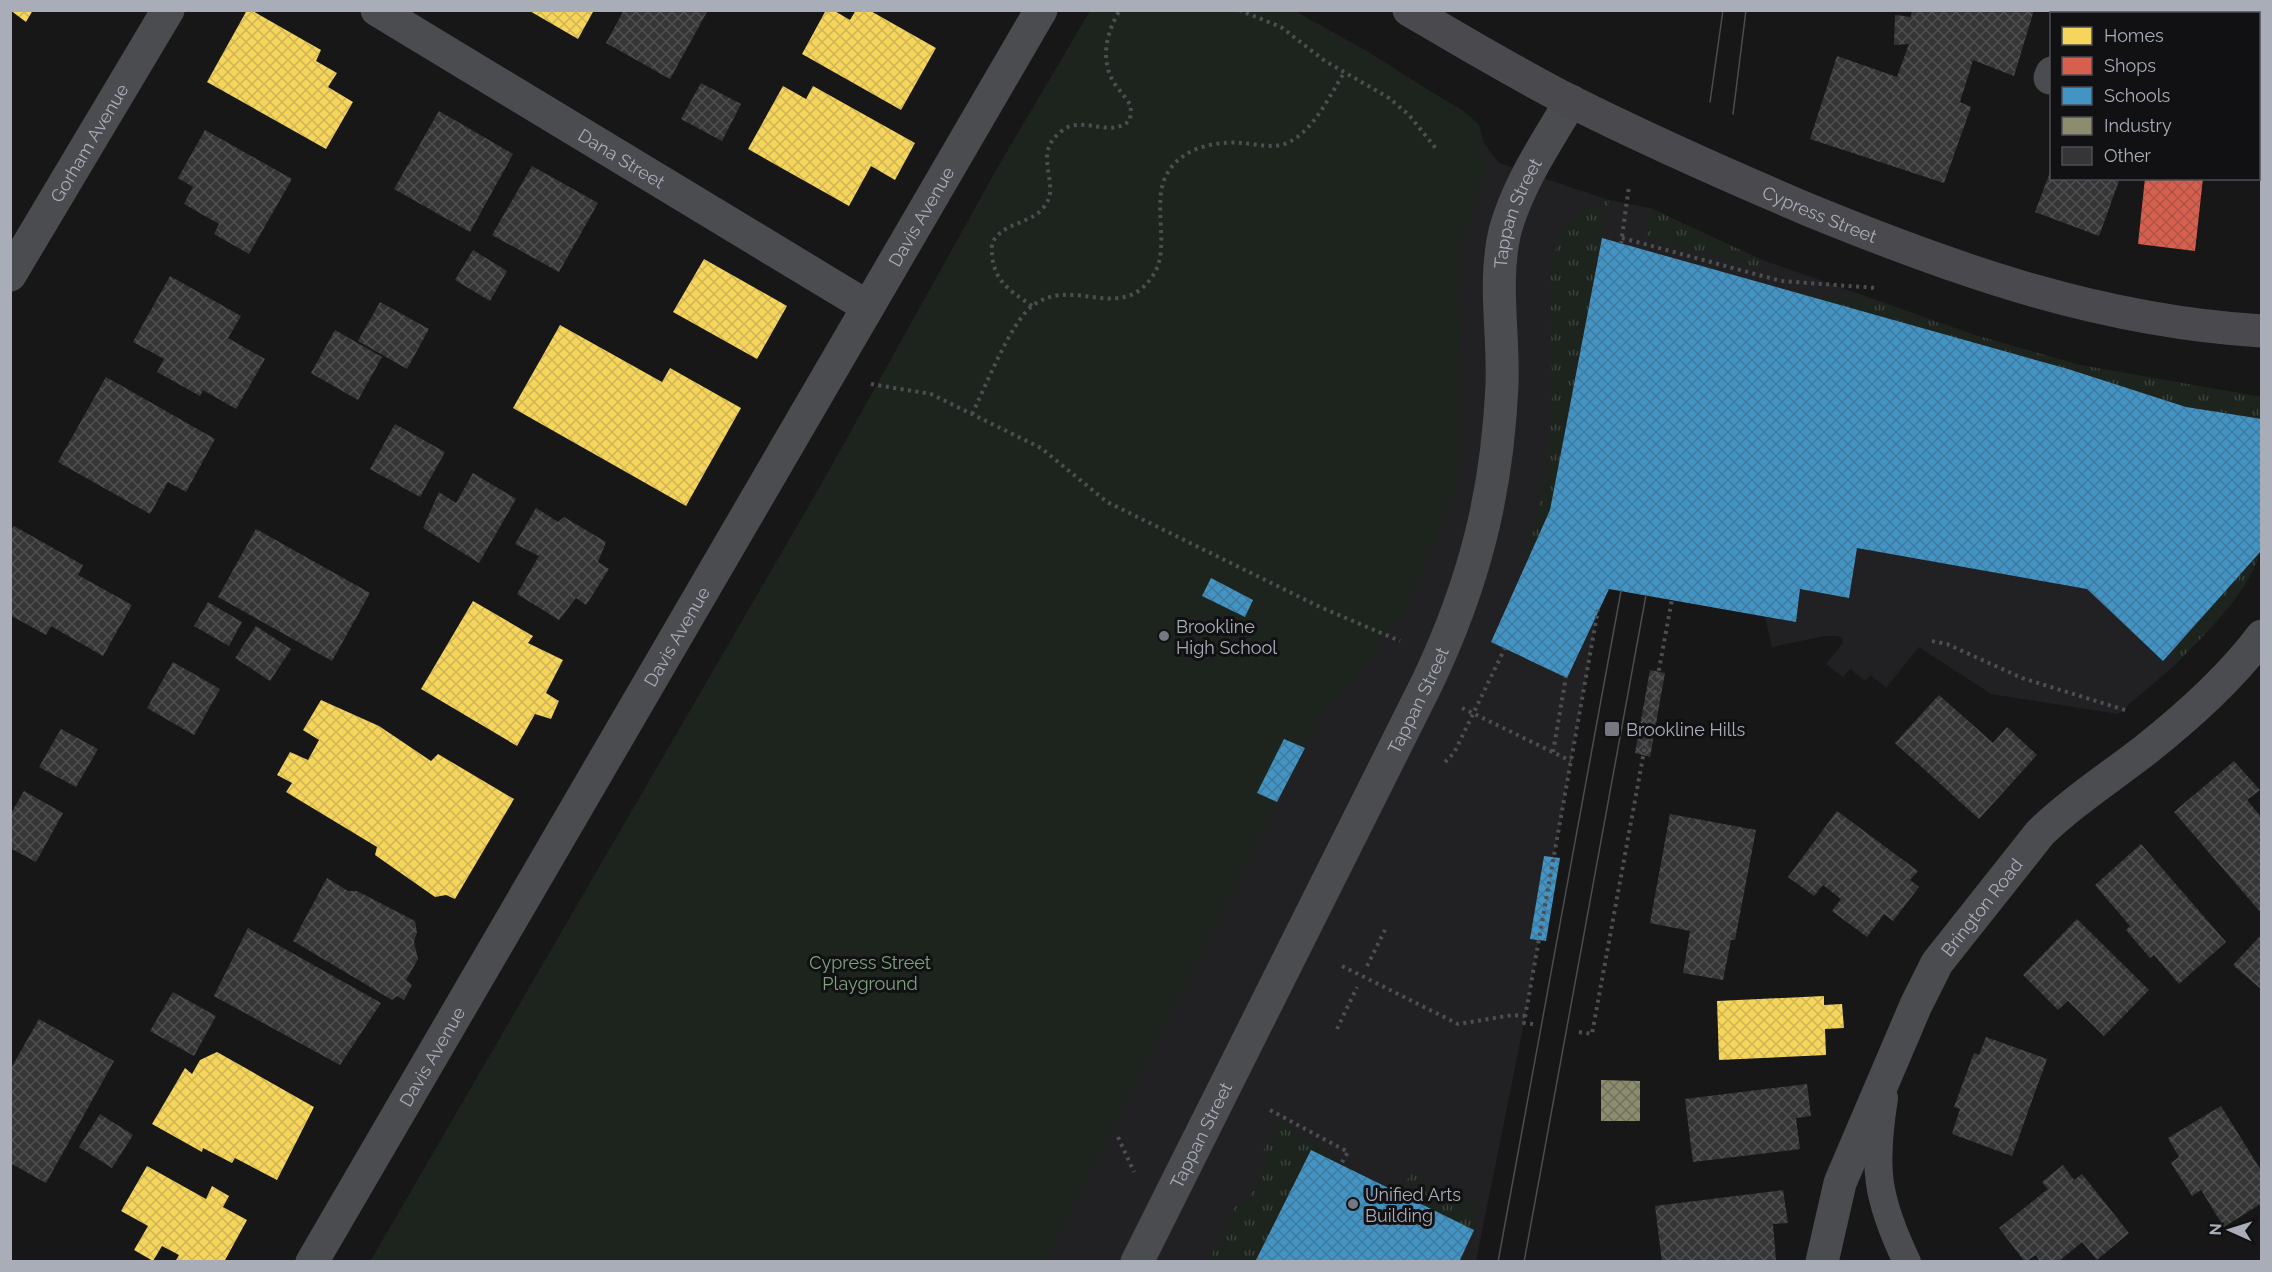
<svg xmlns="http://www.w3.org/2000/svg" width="2272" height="1272" font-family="Raleway,sans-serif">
  <defs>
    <pattern id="grass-tufts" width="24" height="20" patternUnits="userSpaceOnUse" patternTransform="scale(1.5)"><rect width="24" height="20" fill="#1d241e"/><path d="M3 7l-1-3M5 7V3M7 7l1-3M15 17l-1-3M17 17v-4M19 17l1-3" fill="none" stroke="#3b413d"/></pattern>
    <pattern id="homes-cross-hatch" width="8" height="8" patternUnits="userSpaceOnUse" patternTransform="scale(1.5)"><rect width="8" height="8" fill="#f6d55c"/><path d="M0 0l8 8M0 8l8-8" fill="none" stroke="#cfb555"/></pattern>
    <pattern id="shops-cross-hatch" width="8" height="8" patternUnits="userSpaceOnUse" patternTransform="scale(1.5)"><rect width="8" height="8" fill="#d6604d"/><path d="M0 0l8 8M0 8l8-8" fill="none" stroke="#ad5548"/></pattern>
    <pattern id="schools-cross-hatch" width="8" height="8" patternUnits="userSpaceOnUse" patternTransform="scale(1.5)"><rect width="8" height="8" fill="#4393c3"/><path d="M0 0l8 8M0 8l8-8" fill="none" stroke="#3f7ba0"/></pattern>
    <pattern id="industry-cross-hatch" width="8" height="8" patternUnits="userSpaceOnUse" patternTransform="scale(1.5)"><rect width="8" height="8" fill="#8c8c6e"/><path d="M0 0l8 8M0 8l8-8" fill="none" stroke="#71725e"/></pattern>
    <pattern id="building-cross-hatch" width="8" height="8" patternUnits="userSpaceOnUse" patternTransform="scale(1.5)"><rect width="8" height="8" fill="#353536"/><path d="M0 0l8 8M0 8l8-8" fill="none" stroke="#4f5051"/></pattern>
  </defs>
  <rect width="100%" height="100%" fill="#171717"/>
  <polygon fill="#212123" points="1090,11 1295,11 1370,53 1471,117 1479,125 1484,143 1499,163 1609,200 1650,208 1760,259 2009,347 2080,365 2261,397 2261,552 2246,583 2216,621 2175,665 2118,714 1991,694 1919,647 1886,688 1871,675 1865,681 1850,669 1843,677 1826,664 1843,643 1842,638 1837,636 1824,636 1772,647 1765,616 1609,589 1598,611 1524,1023 1476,1261 370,1262 821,485 998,167"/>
  <g fill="url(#grass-tufts)">
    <path d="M1609,200L1550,510L1520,577C1538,519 1551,458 1552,397C1552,366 1551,336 1551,305C1551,286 1548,269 1555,251C1563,227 1586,205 1609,200Z"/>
    <polygon points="1650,208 1760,259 1758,268 1646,237"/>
    <polygon points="1811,297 1870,298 1961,331 2080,365 2261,397 2261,419 2186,407 2068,369"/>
    <path d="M2261,540C2261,582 2203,636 2175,665L2176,646L2261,551Z"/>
    <polygon points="1279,1121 1340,1159 1338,1162 1311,1150 1255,1261 1208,1262 1239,1199 1247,1202 1269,1157 1262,1153"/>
    <polygon points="1412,1173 1477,1205 1474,1230 1398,1193"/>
  </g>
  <polygon fill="#1d241e" points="1090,11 1295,11 1462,110 1479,125 1481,133 1486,167 1467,227 1460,262 1458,300 1463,425 1460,459 1452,500 1407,606 1363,668 1322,715 1046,1261 370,1262 821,485 998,167"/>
  <g fill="url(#homes-cross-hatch)">
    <polygon points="10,10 33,10 26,22"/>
    <polygon points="247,10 251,10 321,50 316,61 337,73 328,87 353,102 326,149 207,82"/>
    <polygon points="528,10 594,10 578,39"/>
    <polygon points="826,10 833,10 850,20 856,10 869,10 936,48 901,110 802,54"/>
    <polygon points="783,86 806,99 813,86 915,143 895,180 871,166 849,206 748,149"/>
    <polygon points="704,259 787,306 757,359 673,312"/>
    <polygon points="560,325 662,382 670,368 741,408 686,506 513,408"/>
    <polygon points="473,601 533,636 528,643 563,660 546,693 559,701 551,719 535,714 517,746 421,689"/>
    <polygon points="321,700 379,726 431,761 438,754 514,799 455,899 446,895 435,897 375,855 377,847 286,792 292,783 277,775 290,752 308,760 319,740 303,730"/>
    <polygon points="1824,996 1824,1005 1842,1004 1844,1028 1825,1029 1826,1055 1719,1060 1717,1001"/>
    <polygon points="217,1052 314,1107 277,1180 235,1158 232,1163 203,1148 202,1152 152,1124 185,1068 192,1074 200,1060"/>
    <polygon points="147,1166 206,1199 212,1186 229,1196 223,1207 247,1220 224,1262 175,1262 179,1255 162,1246 153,1261 134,1250 148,1226 121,1211"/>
  </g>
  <polygon fill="url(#shops-cross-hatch)" points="2145,178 2203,178 2195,251 2138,244"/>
  <g fill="url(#schools-cross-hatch)">
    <polygon points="1602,238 2068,369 2186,407 2262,419 2261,551 2163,661 2087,589 1857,548 1849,598 1800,589 1796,622 1609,589 1567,678 1491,642 1550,510"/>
    <polygon points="1211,578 1253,600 1245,617 1202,596"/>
    <polygon points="1284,739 1305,748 1277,802 1257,793"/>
    <polygon points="1544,856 1560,858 1546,941 1530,939"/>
    <polygon points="1311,1150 1474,1230 1459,1262 1255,1262"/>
  </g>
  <polygon fill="url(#industry-cross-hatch)" points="1601,1080 1640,1081 1640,1121 1601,1121"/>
  <g fill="url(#building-cross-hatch)">
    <polygon points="624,10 708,10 670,79 606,43"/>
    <polygon points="1912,10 2034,10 2014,76 1973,60 1960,102 1971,107 1944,183 1810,139 1837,56 1897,77 1909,44 1894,45 1895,15 1911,17"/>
    <rect x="2085" y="10" width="135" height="4"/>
    <polygon points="2251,10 2262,10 2262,61 2258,51 2258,14 2252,14"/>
    <polygon points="701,83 741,104 722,141 681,119"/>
    <polygon points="439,111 513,154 470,232 394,189"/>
    <polygon points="205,130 292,179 249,254 214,234 219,224 184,204 193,187 178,178"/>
    <polygon points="532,166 598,203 559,272 492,235"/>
    <polygon points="2052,167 2052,178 2120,178 2099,236 2035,212"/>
    <polygon points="473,250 507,271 490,301 455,280"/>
    <polygon points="170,276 241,316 228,338 265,359 236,409 203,390 200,396 157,372 164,359 133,342"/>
    <polygon points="380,302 429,329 407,369 358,341"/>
    <polygon points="335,330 382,357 358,400 311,373"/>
    <polygon points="106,377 215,439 186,492 168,482 150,514 58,462"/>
    <polygon points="395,424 445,452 420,497 370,469"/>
    <polygon points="473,473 516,499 479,563 423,528 439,492 456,503"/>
    <polygon points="536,508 558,522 564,517 606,542 598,562 609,569 586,605 576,598 559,620 517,594 539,556 515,544"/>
    <polygon points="14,526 83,565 78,575 132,605 103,656 51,626 46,635 10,615 10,532"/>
    <polygon points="256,529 370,593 332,661 218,597"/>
    <polygon points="208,602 242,622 229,646 194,626"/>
    <polygon points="256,626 291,649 270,681 235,658"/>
    <polygon points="173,662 220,689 194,735 147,708"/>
    <polygon points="1650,670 1665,673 1650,757 1635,753"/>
    <polygon points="1939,695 1993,743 2007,727 2037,755 1979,819 1895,743"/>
    <polygon points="61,729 98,749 76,787 39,767"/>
    <polygon points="2234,761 2260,790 2247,800 2262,818 2262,914 2174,812"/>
    <polygon points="24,791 63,813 36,862 10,848 10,815"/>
    <polygon points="1837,811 1918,871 1910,880 1919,887 1893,921 1884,914 1867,937 1832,911 1841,899 1823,885 1814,896 1788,877"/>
    <polygon points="1670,814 1756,830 1735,940 1731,940 1723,980 1683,973 1690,931 1650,923"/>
    <polygon points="2141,844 2226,942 2179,984 2154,955 2150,958 2126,930 2130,926 2095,885"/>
    <polygon points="327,878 348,891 357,891 415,921 417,932 414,942 418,959 406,980 412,985 404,1000 397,996 392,1000 293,941"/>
    <polygon points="2077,919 2149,990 2104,1036 2068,1001 2058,1010 2023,975"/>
    <polygon points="248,928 381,1003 340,1065 214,996"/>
    <polygon points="2262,934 2262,990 2233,965"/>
    <polygon points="173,992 216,1016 194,1056 150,1031"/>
    <polygon points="39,1019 114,1061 46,1183 10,1163 10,1070"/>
    <polygon points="1986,1037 2047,1059 2012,1156 1952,1134 1960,1109 1954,1107 1974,1053 1979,1055"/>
    <polygon points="1807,1084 1811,1116 1796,1118 1800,1149 1693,1162 1685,1099"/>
    <polygon points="2221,1106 2262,1172 2262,1203 2224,1227 2201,1190 2192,1196 2171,1163 2179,1157 2168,1138"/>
    <polygon points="100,1114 133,1135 112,1168 79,1147"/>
    <polygon points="2063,1165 2074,1180 2082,1174 2129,1233 2097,1260 2082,1242 2058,1262 2040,1262 2036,1255 2025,1262 1999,1228 2048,1189 2042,1182"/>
    <polygon points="1783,1190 1788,1223 1773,1224 1776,1260 1662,1262 1655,1206"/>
  </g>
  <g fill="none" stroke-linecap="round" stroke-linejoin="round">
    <g stroke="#4d4e52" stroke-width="4" stroke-dasharray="3 4.5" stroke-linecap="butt">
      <polyline points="1239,10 1281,27 1325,61 1389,98 1409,115 1438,151"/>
      <polyline points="1622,238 1781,281 1876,288"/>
      <polyline points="1621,244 1629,186"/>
      <path d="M1032,306C1006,288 990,278 992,243C1004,221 1030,225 1044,207C1063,184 1029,154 1063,130C1083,115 1111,139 1130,120L1131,106C1126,98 1120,91 1114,83C1100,60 1106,32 1120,10"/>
      <polyline points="871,384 931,394 1041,448 1107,502 1320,607 1400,641"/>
      <path d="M972,414C985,388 1010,324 1031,307C1071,274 1120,324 1152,277C1177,242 1138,185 1185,155C1200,145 1224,141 1242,143C1256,144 1274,149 1287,143C1314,131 1329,96 1344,73"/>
      <polyline points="1932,641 1947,644 2022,678 2125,710"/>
      <polyline points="1462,708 1571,761"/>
      <polyline points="1553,752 1566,677"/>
      <polyline points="1445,762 1454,753 1505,648"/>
      <polyline points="1342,966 1458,1024 1513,1015 1525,1016"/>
      <polyline points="1367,966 1386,928"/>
      <polyline points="1533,1024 1524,1023 1598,610"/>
      <polyline points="1337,1029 1357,987"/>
      <polyline points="1579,1032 1592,1034 1672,599"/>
      <polyline points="1270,1110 1348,1152 1341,1164"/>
      <polyline points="1118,1137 1134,1172"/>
    </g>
    <path stroke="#4b4c50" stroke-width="28" d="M1884,1098C1873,1168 1876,1197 1907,1262"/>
    <g stroke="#4b4c50" stroke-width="33">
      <path id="s1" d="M377,10L868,307"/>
      <polyline points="2069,14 2070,10"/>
      <polyline points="2050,78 2052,73"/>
      <path id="s2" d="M10,275L168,10"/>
      <path id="s3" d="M312,1262L1041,10"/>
      <path id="s4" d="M1822,1262L1840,1183L1916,1005L1937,963L2040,833C2072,802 2109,778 2144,751C2186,718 2229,680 2262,636"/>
    </g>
    <path stroke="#4b4c50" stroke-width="33" id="s5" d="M1137,1262L1427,683C1474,584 1497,495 1502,385C1504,334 1493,282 1505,231C1518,184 1546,143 1571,101"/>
    <path stroke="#4a4a4e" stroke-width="33" id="s6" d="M1409,10C1462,41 1515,73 1570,101C1648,140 1729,176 1809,210C1958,271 2100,321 2262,331"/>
    <g stroke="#4b4c4f" stroke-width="1.5">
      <polyline points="1710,102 1723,10"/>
      <polyline points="1733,114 1746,10"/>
      <polyline points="1498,1262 1621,591"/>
      <polyline points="1524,1262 1646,595"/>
    </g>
  </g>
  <g fill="#757880" stroke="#111113" stroke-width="2">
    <circle cx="1164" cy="636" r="6"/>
    <rect x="1604" y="721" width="16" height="16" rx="3"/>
    <circle cx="1353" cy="1204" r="6"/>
  </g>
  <g text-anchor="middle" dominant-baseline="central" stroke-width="6" stroke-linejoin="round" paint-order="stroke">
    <g font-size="18" fill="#a8adb8" stroke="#111113">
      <text stroke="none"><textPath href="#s2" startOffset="154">Gorham Avenue</textPath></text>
      <text stroke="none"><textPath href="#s1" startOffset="286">Dana Street</textPath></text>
      <text stroke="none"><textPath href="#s5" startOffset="1132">Tappan Street</textPath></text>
      <text stroke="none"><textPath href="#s6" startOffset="459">Cypress Street</textPath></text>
      <text stroke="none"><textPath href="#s3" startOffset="1210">Davis Avenue</textPath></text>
      <text stroke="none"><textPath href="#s3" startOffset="724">Davis Avenue</textPath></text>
      <text stroke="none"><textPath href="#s5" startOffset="628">Tappan Street</textPath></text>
      <text stroke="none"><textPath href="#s4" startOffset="393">Brington Road</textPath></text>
      <text stroke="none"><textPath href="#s3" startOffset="238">Davis Avenue</textPath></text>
      <text stroke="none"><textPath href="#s5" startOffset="142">Tappan Street</textPath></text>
    </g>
    <g font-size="18" fill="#a8adb8" stroke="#111113" text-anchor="start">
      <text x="1176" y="626">Brookline<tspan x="1176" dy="21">High School</tspan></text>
      <text x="1626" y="729">Brookline Hills</text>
      <text x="1365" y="1194">Unified Arts<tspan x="1365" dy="21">Building</tspan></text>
    </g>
    <g font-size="18" fill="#7fa381" stroke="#111113">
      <text x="870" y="962">Cypress Street<tspan x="870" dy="21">Playground</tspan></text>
    </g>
  </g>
  <rect width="2272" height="1272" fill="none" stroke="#a8adb8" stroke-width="24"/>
  <rect x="2050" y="12" width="210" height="168" fill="#111113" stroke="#4d4f55" stroke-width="1.5"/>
  <rect x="2062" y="27" width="30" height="18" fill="#f6d55c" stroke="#4d4f55" stroke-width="1.5"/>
  <text x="2104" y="42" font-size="18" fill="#a8adb8">Homes</text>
  <rect x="2062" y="57" width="30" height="18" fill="#d6604d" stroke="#4d4f55" stroke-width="1.5"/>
  <text x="2104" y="72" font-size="18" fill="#a8adb8">Shops</text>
  <rect x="2062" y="87" width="30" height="18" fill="#4393c3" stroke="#4d4f55" stroke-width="1.5"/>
  <text x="2104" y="102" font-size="18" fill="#a8adb8">Schools</text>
  <rect x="2062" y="117" width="30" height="18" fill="#8c8c6e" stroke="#4d4f55" stroke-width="1.5"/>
  <text x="2104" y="132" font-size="18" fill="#a8adb8">Industry</text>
  <rect x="2062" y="147" width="30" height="18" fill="#353536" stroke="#4d4f55" stroke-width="1.5"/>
  <text x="2104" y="162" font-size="18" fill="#a8adb8">Other</text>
  <g transform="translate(2230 1230) rotate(273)" stroke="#111113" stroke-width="4.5" paint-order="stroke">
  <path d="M0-4.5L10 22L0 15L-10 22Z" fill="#a8adb8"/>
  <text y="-9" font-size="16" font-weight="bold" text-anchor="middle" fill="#a8adb8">N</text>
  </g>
</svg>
